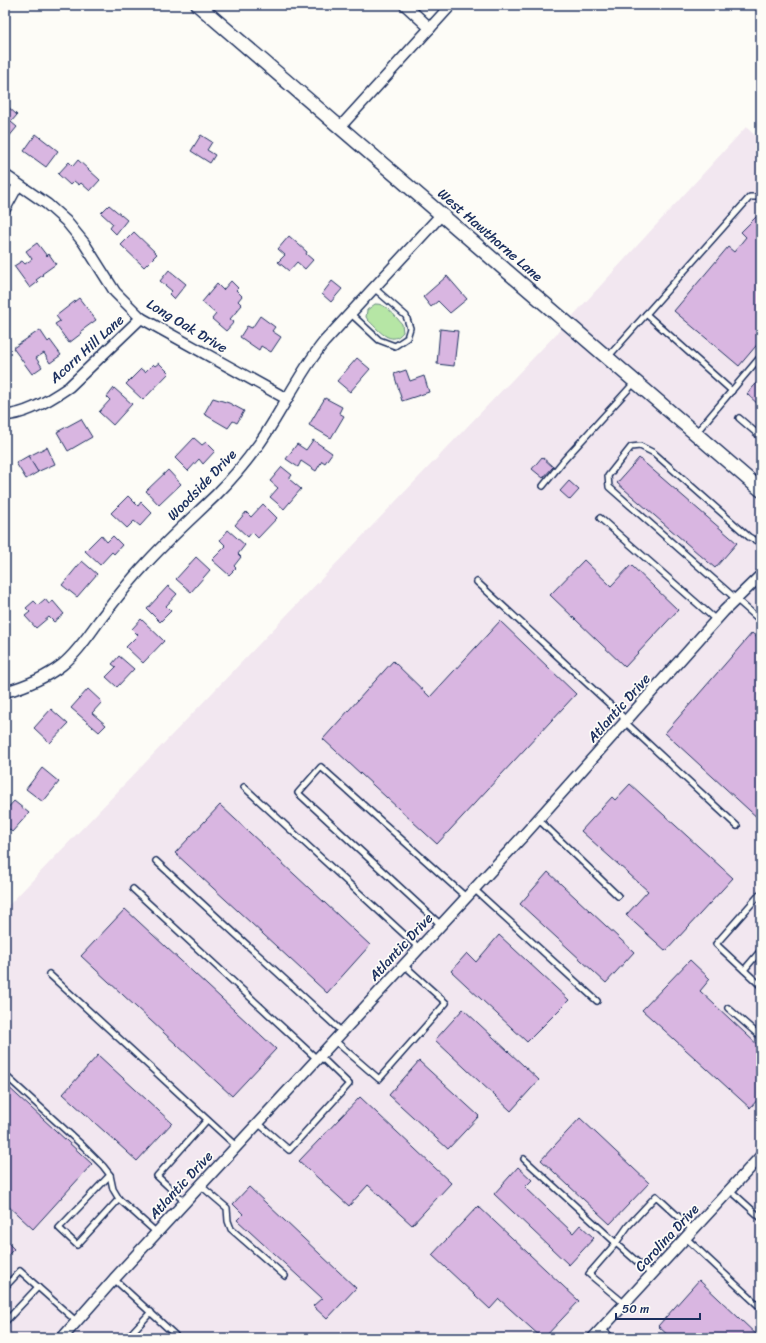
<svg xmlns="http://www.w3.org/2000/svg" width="766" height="1343" font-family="Sriracha,sans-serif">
  <rect width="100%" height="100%" fill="#fdfcf7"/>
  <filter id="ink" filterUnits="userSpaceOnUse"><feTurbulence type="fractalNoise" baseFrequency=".025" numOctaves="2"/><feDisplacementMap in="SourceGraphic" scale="8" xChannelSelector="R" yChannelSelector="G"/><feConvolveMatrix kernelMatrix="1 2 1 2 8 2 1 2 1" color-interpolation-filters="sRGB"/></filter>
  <g filter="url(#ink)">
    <polygon fill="#f2e7f0" points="746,127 761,141 761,1338 5,1338 5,909 558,332"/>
    <path fill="#b6e6a5" stroke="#688a82" d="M375,304C386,303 395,316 402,324L403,332C391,348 378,329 368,320L366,317L367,310Z"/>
    <g fill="#d9b6e1" stroke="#1b2f5e">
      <polygon points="5,104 17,115 11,122 17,127 8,138 5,135"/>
      <polygon points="36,134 58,151 46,167 24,151"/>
      <polygon points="201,135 212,142 207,150 215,155 210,163 191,151"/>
      <polygon points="78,160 100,180 90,191 81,183 79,185 74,181 70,185 58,174 69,162 73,166"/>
      <polygon points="109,205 127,220 116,234 110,228 113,224 101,213"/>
      <polygon points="761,212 761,340 739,366 674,311 728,247 734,252 746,237 741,232"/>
      <polygon points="134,232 157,254 144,267 121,245"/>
      <polygon points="289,236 307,252 306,254 313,260 305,269 297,262 289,271 278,262 285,255 278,249"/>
      <polygon points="37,243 47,256 49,254 56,264 42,274 43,275 36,280 38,282 30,288 14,266 22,261 25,264 32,259 26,251"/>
      <polygon points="169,270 186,284 174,299 169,294 172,291 160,281"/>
      <polygon points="447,276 467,299 450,313 438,301 431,307 423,297"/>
      <polygon points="231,281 238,288 236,290 242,296 238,301 242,305 230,319 234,322 226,331 212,319 216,314 202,302 217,284 223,290"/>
      <polygon points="332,281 342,289 331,302 322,294"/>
      <polygon points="79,298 96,320 81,331 82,333 69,343 55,324 60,321 56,316"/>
      <polygon points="260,316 275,327 272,331 281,337 271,352 261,346 259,350 240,337 247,326 252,328"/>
      <polygon points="440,329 458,331 454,366 437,364"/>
      <polygon points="40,330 48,342 50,340 61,355 50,363 44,353 36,358 42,367 32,374 13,348"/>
      <polygon points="357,358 370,369 350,392 337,381"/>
      <polygon points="159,363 169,373 143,400 126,384 141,369 145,372 153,364 155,366"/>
      <polygon points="406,370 410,381 424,376 429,392 402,401 394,374"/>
      <polygon points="761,378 761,407 747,394"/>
      <polygon points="114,388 132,404 113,425 99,412 110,400 107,397"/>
      <polygon points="213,398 229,403 244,411 237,423 233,421 228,428 204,414"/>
      <polygon points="325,398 342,407 339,413 344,416 331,438 309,425"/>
      <polygon points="81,419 92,437 68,451 57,432"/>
      <polygon points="194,438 202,445 206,442 215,451 203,464 199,459 188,471 175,458"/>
      <polygon points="313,440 332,453 325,463 322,461 316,471 301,461 298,467 286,459 297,444 306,450"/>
      <polygon points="47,447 55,464 37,472 29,456"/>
      <polygon points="28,456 38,472 26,479 16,463"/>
      <polygon points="542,457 553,467 543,478 532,469"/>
      <polygon points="639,458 737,543 715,568 617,483"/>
      <polygon points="282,467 292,475 289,479 301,489 284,509 270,497 278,488 270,481"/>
      <polygon points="168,470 181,484 159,505 146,491"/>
      <polygon points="569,481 579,490 570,500 560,491"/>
      <polygon points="128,496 138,506 141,502 152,513 140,526 134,521 127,528 111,513"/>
      <polygon points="263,504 277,518 258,538 252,532 248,537 235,525 246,512 251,517"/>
      <polygon points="228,530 245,545 238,554 241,557 234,566 236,568 229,575 212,560 226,546 220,540"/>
      <polygon points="101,535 107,542 113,536 122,545 114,554 112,552 100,565 85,551"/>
      <polygon points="196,557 210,570 191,592 176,579"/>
      <polygon points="584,560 611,586 631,565 678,610 625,667 550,595"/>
      <polygon points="82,561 97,574 77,597 62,585"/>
      <polygon points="168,586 177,594 166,606 171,611 160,622 147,609"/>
      <polygon points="45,599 49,604 53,601 64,614 54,622 49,617 36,628 25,616 30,612 26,608 34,601 38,605"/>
      <polygon points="141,619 164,641 143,663 126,647 138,635 132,629"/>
      <polygon points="500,621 576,694 437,844 323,739 393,661 430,697"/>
      <polygon points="752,633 761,641 761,821 665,733"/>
      <polygon points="119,656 134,669 117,687 106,677 116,667 112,664"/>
      <polygon points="88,689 102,702 92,713 106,725 99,732 71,708"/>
      <polygon points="51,709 68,724 50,743 34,728"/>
      <polygon points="42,768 59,782 43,802 26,789"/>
      <polygon points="630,784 733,878 666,951 626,915 648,891 581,831 612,797 615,800"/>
      <polygon points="14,801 29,813 12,832 5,825 5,811"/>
      <polygon points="220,805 370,945 327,993 175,853"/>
      <polygon points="548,872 634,952 606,983 520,904"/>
      <polygon points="125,909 276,1049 232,1096 81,956"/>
      <polygon points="499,935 569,1000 527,1042 451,971 467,953 476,962"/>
      <polygon points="690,960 710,979 700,991 761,1048 761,1096 750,1108 642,1010"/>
      <polygon points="463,1009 539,1080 511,1111 435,1040"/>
      <polygon points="98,1055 172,1123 137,1161 63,1094"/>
      <polygon points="419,1061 479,1116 448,1149 389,1095"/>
      <polygon points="5,1084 92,1164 33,1229 5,1203"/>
      <polygon points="360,1097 451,1183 412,1225 368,1185 349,1206 299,1161"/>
      <polygon points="580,1118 649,1183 610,1224 541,1160"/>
      <polygon points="518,1167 532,1180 525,1187 573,1233 580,1225 594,1238 569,1265 494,1194"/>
      <polygon points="249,1187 356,1288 327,1319 313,1306 322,1298 237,1220 243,1214 233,1204"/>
      <polygon points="478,1206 579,1301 544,1338 542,1338 499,1299 490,1309 432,1255"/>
      <polygon points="5,1240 14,1249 5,1258"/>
      <polygon points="699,1280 760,1338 671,1338 658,1326"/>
      <polygon points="405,1333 410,1338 400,1338"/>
    </g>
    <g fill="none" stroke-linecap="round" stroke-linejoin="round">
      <g stroke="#1b2f5e" stroke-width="8">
        <g id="service">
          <polyline points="350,313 379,340 395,346 407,338 410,328 406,316 374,288"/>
          <polyline points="646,314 732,391"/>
          <polyline points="608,357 750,197 761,197"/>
          <polyline points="739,418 761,437"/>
          <polyline points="696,433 761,356"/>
          <polyline points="543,486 564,460 635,382"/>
          <polyline points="600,518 716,620"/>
          <polyline points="761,543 749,537 654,453 640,446 631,447 608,476 609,487 761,621"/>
          <polyline points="477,582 618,712 622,716 625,722 737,826"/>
          <polyline points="244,787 419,948"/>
          <polyline points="538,819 618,896"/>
          <polyline points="156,861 342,1032"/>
          <polyline points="133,889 317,1059"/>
          <polyline points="474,889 597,1001"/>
          <polyline points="761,893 716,944 761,986"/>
          <polyline points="441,925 298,793 321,767 466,897"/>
          <polyline points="744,970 761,950"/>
          <polyline points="49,974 236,1146"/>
          <polyline points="728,1008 761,1037"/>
          <polyline points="334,1040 379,1079 446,1003 404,965"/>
          <polyline points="5,1075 83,1146 103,1166 110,1175 113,1189 119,1199 157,1233"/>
          <polyline points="258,1123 289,1150 349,1084 320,1056"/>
          <polyline points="524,1159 616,1243 628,1226 656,1196 693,1230"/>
          <polyline points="110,1175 59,1228 77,1245 119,1199"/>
          <polyline points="200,1185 227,1208 228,1221 231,1229 285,1276"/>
          <polyline points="730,1190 761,1218"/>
          <polyline points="185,1202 157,1176 207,1120"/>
          <polyline points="686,1238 761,1308"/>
          <polyline points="114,1279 175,1335 172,1338"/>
          <polyline points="5,1287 20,1271 76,1321"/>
          <polyline points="625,1304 589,1274 616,1243 652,1275"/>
          <polyline points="5,1322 38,1287"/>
          <polyline points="602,1329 612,1338"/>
          <polyline points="127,1338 151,1312"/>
        </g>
      </g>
      <g stroke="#1b2f5e" stroke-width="13">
        <g id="minor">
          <polyline points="405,5 430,28"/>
          <polyline points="340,127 451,5"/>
          <polyline points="5,175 47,204 66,221 84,243 115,292 141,318 287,399"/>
          <polyline points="5,209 18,185"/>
          <path d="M5,415C25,415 53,398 69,387L141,318"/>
          <path d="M5,692C26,686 44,679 62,665C77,653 88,636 99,621C113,603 127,584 143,567C166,541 191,519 216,495C232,479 246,462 259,444C282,411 299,373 324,342L442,214"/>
          <polyline points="62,1338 114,1279 524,835 724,611 761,575"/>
          <polyline points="593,1338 761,1156"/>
        </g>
      </g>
      <g stroke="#1b2f5e" stroke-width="16">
        <polyline id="tertiary" points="198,5 761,490"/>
      </g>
      <use href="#service" stroke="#fdfcf7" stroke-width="5"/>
      <use href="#minor" stroke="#fdfcf7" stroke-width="10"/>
      <use href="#tertiary" stroke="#fdfcf7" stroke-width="13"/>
    </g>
  </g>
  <g text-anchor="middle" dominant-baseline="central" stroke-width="3.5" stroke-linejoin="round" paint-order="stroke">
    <g font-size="14" fill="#1b2f5e" stroke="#fdfcf7">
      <text transform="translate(490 235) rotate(41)">West Hawthorne Lane</text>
      <text transform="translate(187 326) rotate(31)">Long Oak Drive</text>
      <text transform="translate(87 349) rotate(-42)">Acorn Hill Lane</text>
      <text transform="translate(202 485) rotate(-46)">Woodside Drive</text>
      <text transform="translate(619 708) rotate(-48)">Atlantic Drive</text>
      <text transform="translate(401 947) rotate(-47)">Atlantic Drive</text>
      <text transform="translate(181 1185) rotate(-47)">Atlantic Drive</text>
      <text transform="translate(667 1238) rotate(-47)">Carolina Drive</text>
    </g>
  </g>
  <rect width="766" height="1343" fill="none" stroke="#fdfcf7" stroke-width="20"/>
  <rect x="10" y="10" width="746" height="1323" fill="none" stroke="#1b2f5e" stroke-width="1.5" filter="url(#ink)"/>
  <path d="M616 1313v6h84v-6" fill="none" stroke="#1b2f5e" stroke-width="2"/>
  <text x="622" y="1313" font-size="12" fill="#1b2f5e" stroke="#fdfcf7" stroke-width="3" paint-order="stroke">50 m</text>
</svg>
